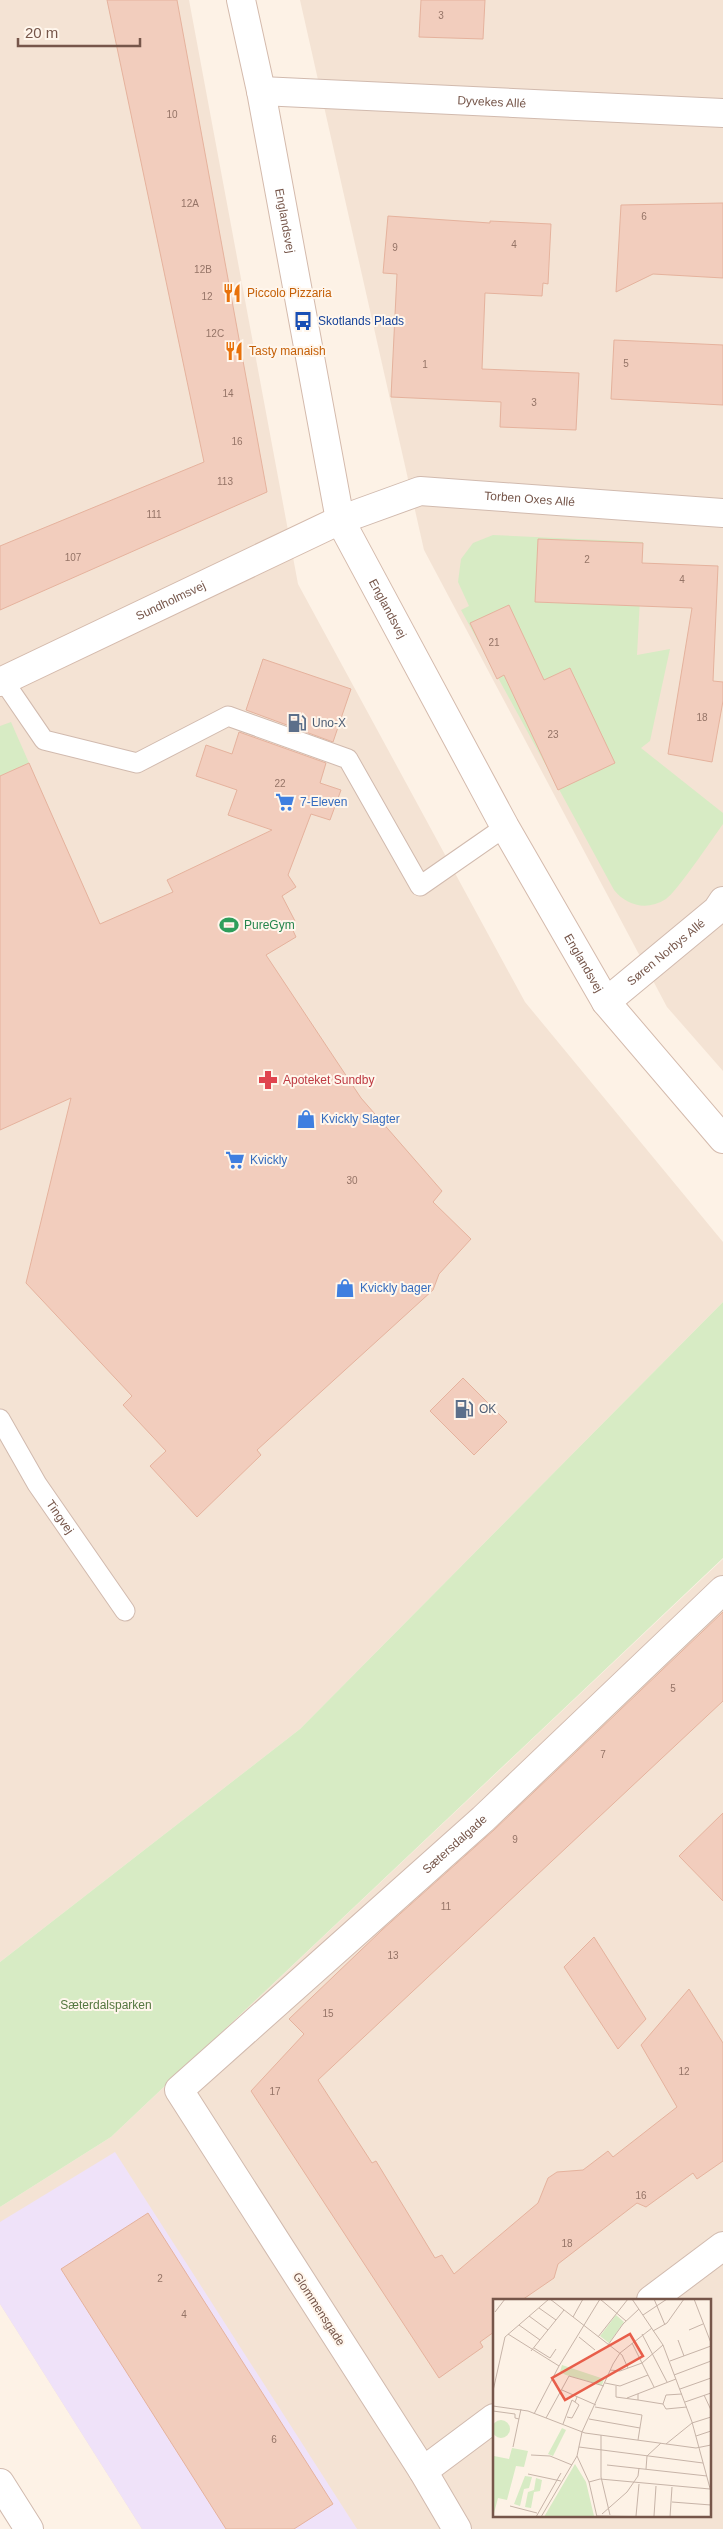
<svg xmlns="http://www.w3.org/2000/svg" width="723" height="2529" font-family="Arial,sans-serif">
  <rect width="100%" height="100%" fill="#fdf2e6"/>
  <g fill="#f4e3d4" fill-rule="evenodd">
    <polygon points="0,0 189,0 298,584 525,1002 723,1242 723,1302 300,1729 0,1962"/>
    <polygon points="300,0 723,0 723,1071 667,1007 424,550"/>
    <path d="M723,1559V2529H142L0,2304V2207L111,2137ZM494,2300H709V2515H494Z"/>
  </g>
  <polygon fill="#efe2f9" points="115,2152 357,2529 142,2529 0,2304 0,2222"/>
  <g fill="#d7ebc4">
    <path d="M493,535L643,542L637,655L670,649L650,741L641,748L723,813V824C713,838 676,893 666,899C647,911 627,906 614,890L461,610L469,606L458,582L461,559L473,543Z"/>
    <polygon points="11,722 29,763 0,776 0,726"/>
    <polygon points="723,1302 723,1558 111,2137 0,2207 0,1962 300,1729"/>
  </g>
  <g fill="#f2cdbd" stroke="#e5b29d">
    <polygon points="107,0 177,0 267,492 0,610 0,546 204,462"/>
    <polygon points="421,0 485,0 483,39 419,37"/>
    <polygon points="723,203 723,278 653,274 616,292 621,205"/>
    <polygon points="388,216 490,223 490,221 551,224 548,284 543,283 542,296 485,293 482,369 579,373 576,430 500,427 501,402 391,397 397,274 383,273"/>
    <polygon points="614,340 723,345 723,405 611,399"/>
    <polygon points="538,539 643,543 642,563 718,566 713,681 723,682 723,701 712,762 668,754 692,608 535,602"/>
    <polygon points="509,605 544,680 570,668 615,763 558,790 504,675 497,679 470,623"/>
    <polygon points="263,659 351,689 333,742 246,710"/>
    <polygon points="239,732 326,763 320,783 341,790 330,820 311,814 288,875 296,887 282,896 295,921 290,924 296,937 266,955 361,1098 442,1191 433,1202 471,1239 439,1274 433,1290 257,1450 261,1455 197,1517 150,1466 166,1451 123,1405 132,1396 26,1283 71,1098 0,1130 0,776 29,763 100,924 173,892 167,880 272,830 228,815 237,790 196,776 206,745 232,754"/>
    <polygon points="463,1378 507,1422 474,1455 430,1411"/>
    <polygon points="723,1612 723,1701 318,2080 372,2163 376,2161 435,2258 442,2255 454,2274 538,2203 548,2178 557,2172 583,2170 608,2151 613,2157 677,2107 641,2045 689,1989 723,2043 723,2161 697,2179 693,2173 646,2207 637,2203 558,2264 554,2278 522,2300 494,2300 494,2332 480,2342 483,2347 439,2378 251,2091 304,2034 289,2019 382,1930 494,1830"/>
    <polygon points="723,1813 723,1901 679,1856"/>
    <polygon points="594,1937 646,2019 618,2049 564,1967"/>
    <polygon points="148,2213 333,2504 294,2529 226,2529 61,2269"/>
  </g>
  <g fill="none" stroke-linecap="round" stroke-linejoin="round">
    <g stroke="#d1baae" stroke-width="21">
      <g id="lane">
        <polyline points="3,680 44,740 137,763 228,716 348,759 420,886 505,827"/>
        <path id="s1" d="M0,1419L37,1484L125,1611"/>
      </g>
    </g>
    <g stroke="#d1baae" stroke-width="30">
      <g id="street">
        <path id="s2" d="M261,91L723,113"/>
        <path id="s3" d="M340,520L420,491L723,513"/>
        <path id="s4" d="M606,1002L717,910L723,901"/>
        <polyline points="651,2300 723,2246"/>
        <polyline points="423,2471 494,2418"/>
        <polyline points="0,2483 29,2529"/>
        <path id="s5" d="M457,2529L423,2471L179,2090L483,1819L723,1590"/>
      </g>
    </g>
    <g stroke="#d4baac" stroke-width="30">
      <g id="secondary">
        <path id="s6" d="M241,0L261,91L340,520L505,827L606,1002L723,1139"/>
        <path id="s7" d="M0,682L340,520"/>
      </g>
    </g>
    <use href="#lane" stroke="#fff" stroke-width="19"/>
    <use href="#street" stroke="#fff" stroke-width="28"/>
    <use href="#secondary" stroke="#fff" stroke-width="28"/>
  </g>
  <defs>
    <g id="restaurant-bare" transform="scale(1.5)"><path d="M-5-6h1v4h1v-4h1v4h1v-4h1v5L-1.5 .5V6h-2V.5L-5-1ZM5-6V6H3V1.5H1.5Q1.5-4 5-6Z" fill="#e8710a" stroke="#fff6ec" stroke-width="2.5" paint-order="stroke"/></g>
    <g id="bus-bare" transform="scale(1.5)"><path d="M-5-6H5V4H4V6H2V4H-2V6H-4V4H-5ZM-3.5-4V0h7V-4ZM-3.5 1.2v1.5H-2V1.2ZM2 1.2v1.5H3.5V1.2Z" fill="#1a4fb4" stroke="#fff6ec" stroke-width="2.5" paint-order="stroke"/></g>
    <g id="fuel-bare" transform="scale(1.5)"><path d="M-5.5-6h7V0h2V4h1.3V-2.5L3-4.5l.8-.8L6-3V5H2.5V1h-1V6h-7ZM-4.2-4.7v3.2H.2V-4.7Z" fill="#5c6f8a" stroke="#fff6ec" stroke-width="2.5" paint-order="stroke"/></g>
    <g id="supermarket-bare" transform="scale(1.5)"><path d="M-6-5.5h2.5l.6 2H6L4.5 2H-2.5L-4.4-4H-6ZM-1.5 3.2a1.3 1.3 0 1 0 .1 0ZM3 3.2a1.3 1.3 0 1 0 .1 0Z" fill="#3f7fe0" stroke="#fff6ec" stroke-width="2.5" paint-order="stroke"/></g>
    <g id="stadium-bare" transform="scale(1.5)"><path d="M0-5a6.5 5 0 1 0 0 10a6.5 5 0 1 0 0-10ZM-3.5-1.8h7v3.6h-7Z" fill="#2e9e5b" stroke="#fff6ec" stroke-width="2.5" paint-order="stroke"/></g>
    <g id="pharmacy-bare" transform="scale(1.5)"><path d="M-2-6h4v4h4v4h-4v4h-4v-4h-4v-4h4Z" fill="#e0444e" stroke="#fff6ec" stroke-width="2.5" paint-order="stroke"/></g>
    <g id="shop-bare" transform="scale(1.5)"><path d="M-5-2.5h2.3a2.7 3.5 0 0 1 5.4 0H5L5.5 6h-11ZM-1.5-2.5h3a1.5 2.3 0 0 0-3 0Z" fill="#3f7fe0" stroke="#fff6ec" stroke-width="2.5" paint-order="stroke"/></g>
  </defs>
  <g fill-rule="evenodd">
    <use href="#restaurant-bare" x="232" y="293"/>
    <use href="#bus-bare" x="303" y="321"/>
    <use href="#restaurant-bare" x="234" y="351"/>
    <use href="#fuel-bare" x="297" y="723"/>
    <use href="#supermarket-bare" x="285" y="802"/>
    <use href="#stadium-bare" x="229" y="925"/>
    <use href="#pharmacy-bare" x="268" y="1080"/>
    <use href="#shop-bare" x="306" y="1119"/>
    <use href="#supermarket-bare" x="235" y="1160"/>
    <use href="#shop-bare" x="345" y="1288"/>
    <use href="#fuel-bare" x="464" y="1409"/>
  </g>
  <g text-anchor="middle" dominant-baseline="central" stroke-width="4" stroke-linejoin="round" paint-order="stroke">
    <g font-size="10" fill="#957467">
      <text x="441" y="15">3</text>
      <text x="172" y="114">10</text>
      <text x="190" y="203">12A</text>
      <text x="644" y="216">6</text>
      <text x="514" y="244">4</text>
      <text x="395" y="247">9</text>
      <text x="203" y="269">12B</text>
      <text x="207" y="296">12</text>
      <text x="215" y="333">12C</text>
      <text x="626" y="363">5</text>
      <text x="425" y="364">1</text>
      <text x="228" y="393">14</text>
      <text x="534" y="402">3</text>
      <text x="237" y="441">16</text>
      <text x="225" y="481">113</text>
      <text x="154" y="514">111</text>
      <text x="73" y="557">107</text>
      <text x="587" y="559">2</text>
      <text x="682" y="579">4</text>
      <text x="494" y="642">21</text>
      <text x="702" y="717">18</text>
      <text x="553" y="734">23</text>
      <text x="280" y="783">22</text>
      <text x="352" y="1180">30</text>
      <text x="673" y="1688">5</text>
      <text x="603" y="1754">7</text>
      <text x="515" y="1839">9</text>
      <text x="446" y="1906">11</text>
      <text x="393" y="1955">13</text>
      <text x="328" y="2013">15</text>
      <text x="684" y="2071">12</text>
      <text x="275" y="2091">17</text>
      <text x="641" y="2195">16</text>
      <text x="567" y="2243">18</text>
      <text x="160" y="2278">2</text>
      <text x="184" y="2314">4</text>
      <text x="274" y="2439">6</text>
    </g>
    <g font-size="12" fill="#76564a" stroke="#fff6ec">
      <text stroke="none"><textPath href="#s2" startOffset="231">Dyvekes Allé</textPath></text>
      <text stroke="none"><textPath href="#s6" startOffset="225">Englandsvej</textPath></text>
      <text stroke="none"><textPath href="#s3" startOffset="195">Torben Oxes Allé</textPath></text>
      <text stroke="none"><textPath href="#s7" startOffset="189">Sundholmsvej</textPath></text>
      <text stroke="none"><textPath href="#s6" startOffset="630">Englandsvej</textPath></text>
      <text stroke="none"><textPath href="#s4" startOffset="78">Søren Norbys Allé</textPath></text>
      <text stroke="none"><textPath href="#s6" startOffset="1035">Englandsvej</textPath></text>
      <text stroke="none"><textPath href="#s1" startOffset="115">Tingvej</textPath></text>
      <text stroke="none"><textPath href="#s5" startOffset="889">Sætersdalgade</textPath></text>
      <text transform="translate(319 2309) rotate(57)">Glommensgade</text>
    </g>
    <g font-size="12" fill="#c56008" stroke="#fff6ec" text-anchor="start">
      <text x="247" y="293">Piccolo Pizzaria</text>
      <text x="249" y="351">Tasty manaish</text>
    </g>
    <g font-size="12" fill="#164399" stroke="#fff6ec" text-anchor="start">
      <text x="318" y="321">Skotlands Plads</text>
    </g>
    <g font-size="12" fill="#4e5e75" stroke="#fff6ec" text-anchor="start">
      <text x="312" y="723">Uno-X</text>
      <text x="479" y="1409">OK</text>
    </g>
    <g font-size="12" fill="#366cbe" stroke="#fff6ec" text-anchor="start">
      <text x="300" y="802">7-Eleven</text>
      <text x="321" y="1119">Kvickly Slagter</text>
      <text x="250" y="1160">Kvickly</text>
      <text x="360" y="1288">Kvickly bager</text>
    </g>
    <g font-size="12" fill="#27864d" stroke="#fff6ec" text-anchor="start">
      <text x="244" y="925">PureGym</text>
    </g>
    <g font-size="12" fill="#be3a42" stroke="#fff6ec" text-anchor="start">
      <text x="283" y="1080">Apoteket Sundby</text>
    </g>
    <g font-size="12" fill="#54763f" stroke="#fff6ec">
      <text x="106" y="2005">Sæterdalsparken</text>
    </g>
  </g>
  <g transform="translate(493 2299)">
    <rect width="218" height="218" fill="#fdf2e6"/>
    <path d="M123,16L131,23L116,44L107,37ZM69,66L111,80L109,86L73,76L67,73ZM-1 130a9 9 0 1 1 18 0a9 9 0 1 1-18 0ZM69,129L73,131L60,157L55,155ZM19,149L35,152L31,168L23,167L14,201L5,199L0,218L1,157L16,160ZM82,165L93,183L101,217L51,218ZM32,177L39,178L36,189L31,190L27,207L21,205ZM43,179L49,181L47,192L41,193L38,209L32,208L35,193L41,191Z" fill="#d7ebc4"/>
    <path fill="none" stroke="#c7b4a8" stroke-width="1" d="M57,0L129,56L135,69M107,0L133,22M139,0L170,46L199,123L218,193M161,0L172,26M201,0L218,44M46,9L63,21M2,13L12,0M150,16L174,0M36,17L55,31M80,18L90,0M26,26L47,41M196,31L210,25M160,32L174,24L191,0M15,35L66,67M149,35L174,83M86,38L102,51M105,38L135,0M185,41L191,57M139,44L161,88M115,46L130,25L146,10M41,49L57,59L63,50M38,52L71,11M177,62L218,47M117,71L127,72L149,64L170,46M181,76L218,62M112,84L127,87L155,76M123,87V98L145,101V95M187,90L218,79M69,91L103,106M0,92L12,38L56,0M211,96L218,111M134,99L183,80M145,101L170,105M192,103L218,94M170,105L173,110L194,108M170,105L173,96L189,95M0,107L35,112L92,134L203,149L218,146M102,108L149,116L145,141M0,112L22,115V119L26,120M41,115L66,67L107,0M74,118L79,119L86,106L82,103M53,119L76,77L111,87M96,120L147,129M70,125L79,101L82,103L84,98M108,136V178L117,216M203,137L218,132M173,145L199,124L218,118M20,148L28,110M86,148L210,164M38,156L57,157L79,166M84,157L96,183L104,218M114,166L214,177M153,170L154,157L168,144M35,175L68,182M96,183L107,180L217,190M179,203L218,206M17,207L44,214M109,215L134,193L145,177L146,169M104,217L166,218M143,217L146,185M161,217L163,187M43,218L68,174M48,218L84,157L89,133L120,65L127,54L159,29M177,218L179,188"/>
    <path fill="#e85e4a" fill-opacity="0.15" stroke="#e85e4a" stroke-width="2.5" d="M137,35L150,57L72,101L59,79Z"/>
    <rect width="218" height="218" fill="none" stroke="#76564a" stroke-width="2.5"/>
  </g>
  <path d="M18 38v8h122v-8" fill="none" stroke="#76564a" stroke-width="2.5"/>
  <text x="25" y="38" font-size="15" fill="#76564a" stroke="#fff6ec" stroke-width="4" paint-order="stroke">20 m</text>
</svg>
